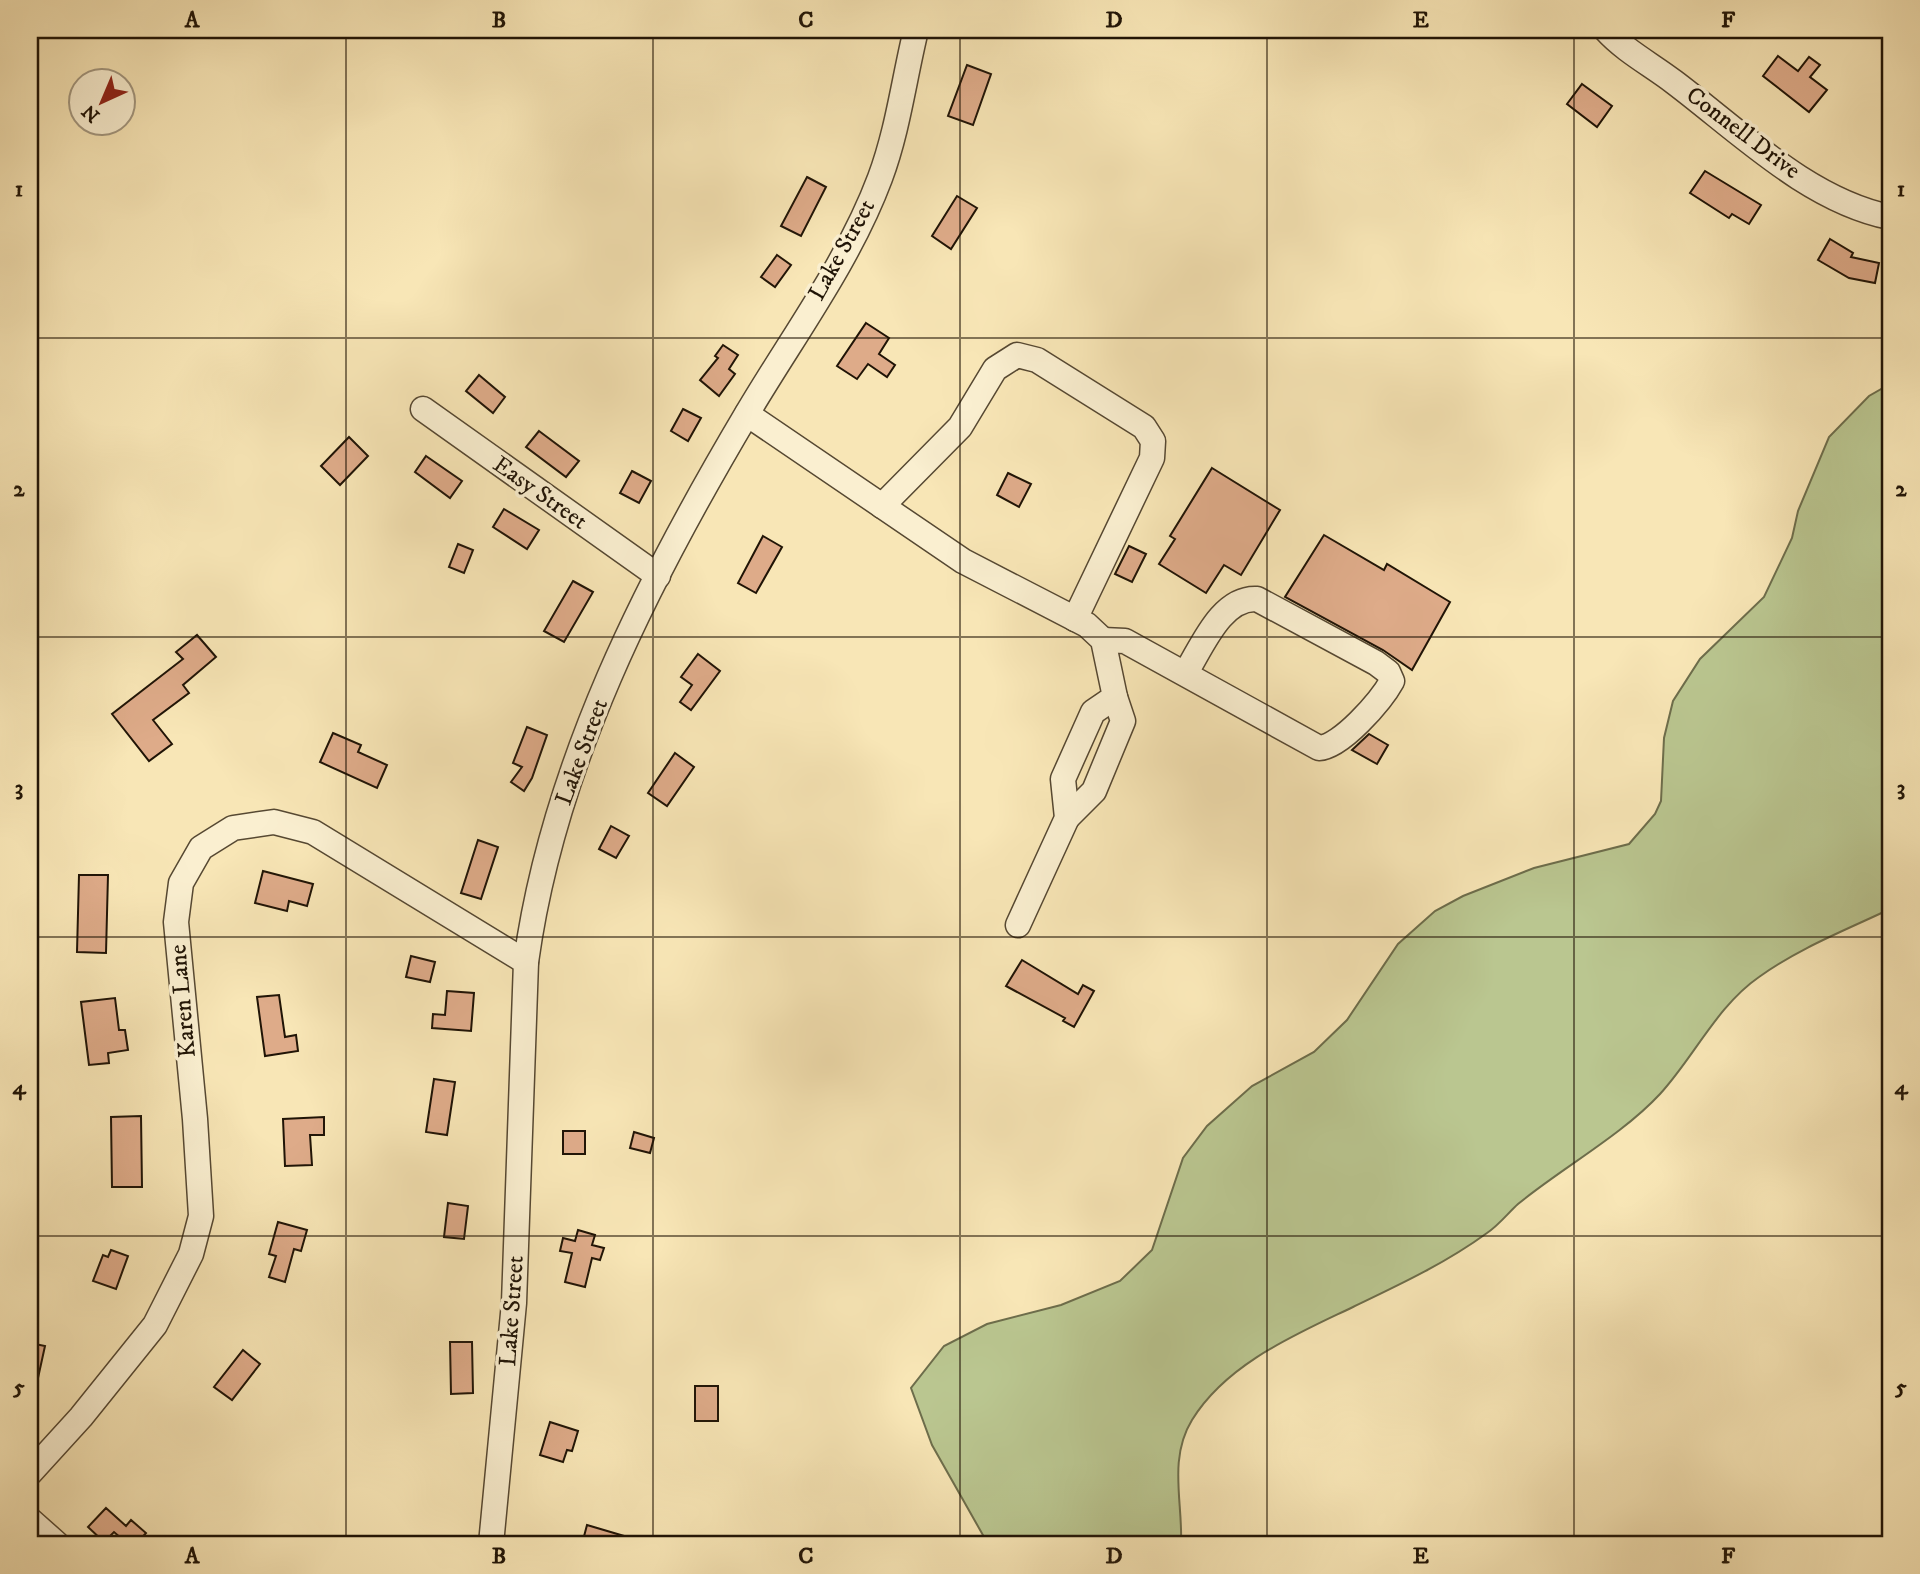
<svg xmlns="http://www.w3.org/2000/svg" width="1920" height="1574" font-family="'IM FELL DW Pica',serif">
  <rect width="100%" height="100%" fill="#f8e6b6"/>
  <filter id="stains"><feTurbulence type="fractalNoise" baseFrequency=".00286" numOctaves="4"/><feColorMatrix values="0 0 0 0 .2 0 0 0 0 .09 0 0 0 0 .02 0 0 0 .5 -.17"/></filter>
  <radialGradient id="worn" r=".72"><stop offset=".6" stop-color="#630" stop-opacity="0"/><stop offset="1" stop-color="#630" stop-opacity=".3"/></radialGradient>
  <path fill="#bac690" stroke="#6d6d4b" stroke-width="2" d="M1890,384V909C1846,930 1799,948 1759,977C1717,1006 1694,1057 1660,1094C1622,1135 1562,1168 1518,1204C1508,1213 1499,1225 1487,1233C1446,1263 1399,1285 1353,1307C1297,1334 1227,1363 1192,1420C1168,1459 1183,1503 1181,1544H988L932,1445L911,1388L944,1346L987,1324L1061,1305L1120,1281L1152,1250L1183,1158L1207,1126L1252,1086L1314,1052L1347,1020L1398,944L1435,911L1463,896L1534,868L1629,844L1655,814L1661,801L1664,738L1673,701L1700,659L1764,597L1792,538L1798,511L1829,437L1869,396Z"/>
  <g fill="#deab89" stroke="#201406" stroke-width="2">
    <polygon points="1778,56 1798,71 1809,57 1820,65 1810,77 1827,90 1809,112 1763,76"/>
    <polygon points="967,65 991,74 973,125 948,116"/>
    <polygon points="1582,84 1612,106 1597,127 1567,104"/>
    <polygon points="1705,171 1761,205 1749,224 1732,214 1729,218 1690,193"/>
    <polygon points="807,177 826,187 801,236 781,226"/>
    <polygon points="957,196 977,208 951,249 932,236"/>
    <polygon points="1830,239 1853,253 1851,257 1879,263 1875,283 1849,278 1818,260"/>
    <polygon points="777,255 791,265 775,287 761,277"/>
    <polygon points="866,323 889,338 879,354 895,365 887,377 868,364 857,379 837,366"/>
    <polygon points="723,345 738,355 729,369 735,374 719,396 700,380 718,358 715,356"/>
    <polygon points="479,375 505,397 493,413 466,391"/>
    <polygon points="683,409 701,418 688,441 671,431"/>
    <polygon points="539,431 579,461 566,477 526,447"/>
    <polygon points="349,437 368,456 340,485 321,466"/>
    <polygon points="426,456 462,481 450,498 415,472"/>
    <polygon points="1212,468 1280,510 1241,575 1224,565 1206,593 1159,564 1175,539 1170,536"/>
    <polygon points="632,471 651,481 639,503 620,493"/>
    <polygon points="1008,473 1031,484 1019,507 997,495"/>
    <polygon points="504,509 539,530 527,549 493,527"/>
    <polygon points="1324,535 1384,570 1387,564 1450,602 1412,670 1383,650 1285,597"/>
    <polygon points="763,536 782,547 756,593 738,583"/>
    <polygon points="458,544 473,550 464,573 449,567"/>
    <polygon points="1129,546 1146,554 1132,582 1115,574"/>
    <polygon points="573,581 593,592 564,642 544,631"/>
    <polygon points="197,635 216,657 183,685 189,693 153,720 172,744 149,761 112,714 183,659 176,652"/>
    <polygon points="698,654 720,671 691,710 680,702 692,685 681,677"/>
    <polygon points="527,727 547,735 532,778 524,791 511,782 522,767 513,763"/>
    <polygon points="333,733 361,745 358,752 387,765 377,788 320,762"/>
    <polygon points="1369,734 1388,745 1377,764 1352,750"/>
    <polygon points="675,753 694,767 667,806 648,793"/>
    <polygon points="611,826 629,836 616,858 599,849"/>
    <polygon points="478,840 498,847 481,899 461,893"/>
    <polygon points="263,871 313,884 307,906 289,901 287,911 255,903"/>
    <polygon points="79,875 108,875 106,953 77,952"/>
    <polygon points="411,956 435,962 430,982 406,977"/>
    <polygon points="1022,960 1078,994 1083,985 1094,991 1074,1027 1063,1021 1065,1018 1006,986"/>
    <polygon points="447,991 474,993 471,1031 432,1028 433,1014 445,1015"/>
    <polygon points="279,995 285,1037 296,1035 298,1051 265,1056 257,997"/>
    <polygon points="115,998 119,1030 125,1030 128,1050 108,1053 109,1063 89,1065 81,1002"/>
    <polygon points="434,1079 455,1082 447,1135 426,1132"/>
    <polygon points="141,1116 142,1187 112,1187 111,1117"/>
    <polygon points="324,1117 324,1135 310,1135 312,1165 285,1166 283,1119"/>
    <rect x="563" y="1131" width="22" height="23"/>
    <polygon points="634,1132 654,1138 650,1153 630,1148"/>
    <polygon points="448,1203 468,1206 464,1239 444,1237"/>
    <polygon points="278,1222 307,1230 301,1251 294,1249 285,1282 269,1277 276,1256 269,1254"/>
    <polygon points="578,1230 595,1235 592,1245 604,1248 600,1260 592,1258 585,1287 565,1282 572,1253 560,1251 563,1238 575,1241"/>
    <polygon points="111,1250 128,1256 116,1289 93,1281 103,1255 108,1257"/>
    <polygon points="450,1342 472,1342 473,1393 451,1394"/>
    <polygon points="30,1343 45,1346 36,1387 30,1386"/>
    <polygon points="243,1350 260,1364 232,1400 214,1387"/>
    <rect x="695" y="1386" width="23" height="35"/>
    <polygon points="550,1422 578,1431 572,1451 567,1450 563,1462 540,1455"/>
    <polygon points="106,1508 126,1526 131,1520 146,1533 140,1540 144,1544 128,1544 114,1532 104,1542 88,1527"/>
    <polygon points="587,1525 641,1541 640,1544 582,1544"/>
  </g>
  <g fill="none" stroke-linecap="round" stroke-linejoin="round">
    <g stroke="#564832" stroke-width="27">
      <g id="minor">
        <path d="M1606,30C1625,51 1652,65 1674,82C1739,131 1809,201 1890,217"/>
        <polyline points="423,409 658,576"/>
        <polyline points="747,414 963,561 1087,625 1103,640 1115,697 1093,712 1063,779 1067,818 1018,925"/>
        <polyline points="882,506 960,427 995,369 1017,355 1037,360 1144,427 1153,441 1152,458 1075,619"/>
        <path d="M1103,640L1125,641L1319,748C1341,747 1381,701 1392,681L1388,672L1376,663L1257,599C1221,597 1202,647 1185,674"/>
        <polyline points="1067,818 1094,791 1123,721 1115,697"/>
        <polyline points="30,1473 81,1417 155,1325 191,1254 201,1216 195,1119 176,922 181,883 201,848 233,828 274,822 313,832 526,962"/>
        <polyline points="30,1520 57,1544"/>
        <path d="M491,1544L514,1303L526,962C553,765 647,582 748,412C793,336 849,261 880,178C898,130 904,79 916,30"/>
      </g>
    </g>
    <use href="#minor" stroke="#faefd0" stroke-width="24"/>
  </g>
  <path fill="none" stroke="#201406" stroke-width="2" stroke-opacity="0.55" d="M346,30V1544M653,30V1544M960,30V1544M1267,30V1544M1574,30V1544M30,338H1890M30,637H1890M30,937H1890M30,1236H1890"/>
  <g text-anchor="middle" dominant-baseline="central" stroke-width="7" stroke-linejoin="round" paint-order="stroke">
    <g font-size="24" fill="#201406" stroke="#faefd0">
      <text transform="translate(1743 133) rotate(37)">Connell Drive</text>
      <text transform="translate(842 250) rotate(-61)">Lake Street</text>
      <text transform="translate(540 493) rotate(35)">Easy Street</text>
      <text transform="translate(582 752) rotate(-70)">Lake Street</text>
      <text transform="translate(183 1001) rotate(-95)">Karen Lane</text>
      <text transform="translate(512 1311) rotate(-86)">Lake Street</text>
    </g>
  </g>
  <rect width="1920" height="1574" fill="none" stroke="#f8e6b6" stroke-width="77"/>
  <g transform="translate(102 102) rotate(224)"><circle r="33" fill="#faefd0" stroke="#a3977f" stroke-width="2"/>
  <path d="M0-5L12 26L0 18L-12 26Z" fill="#8f2418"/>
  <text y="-10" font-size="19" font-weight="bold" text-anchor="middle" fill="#201406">N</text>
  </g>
  <rect x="38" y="38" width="1844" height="1498" fill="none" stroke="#201406" stroke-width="2.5"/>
  <g font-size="23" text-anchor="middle" font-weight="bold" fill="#201406">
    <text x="192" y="27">A</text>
    <text x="499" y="27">B</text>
    <text x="806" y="27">C</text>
    <text x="1114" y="27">D</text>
    <text x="1421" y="27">E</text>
    <text x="1728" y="27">F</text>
    <text x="19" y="196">1</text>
    <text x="1901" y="196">1</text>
    <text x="19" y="496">2</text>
    <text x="1901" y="496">2</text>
    <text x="19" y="795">3</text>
    <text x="1901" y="795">3</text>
    <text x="19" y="1094">4</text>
    <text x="1901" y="1094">4</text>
    <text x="19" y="1394">5</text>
    <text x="1901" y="1394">5</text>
    <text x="192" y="1563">A</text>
    <text x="499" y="1563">B</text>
    <text x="806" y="1563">C</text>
    <text x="1114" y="1563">D</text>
    <text x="1421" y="1563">E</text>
    <text x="1728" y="1563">F</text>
  </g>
  <rect width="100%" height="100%" filter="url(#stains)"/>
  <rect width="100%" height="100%" fill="url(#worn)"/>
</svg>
